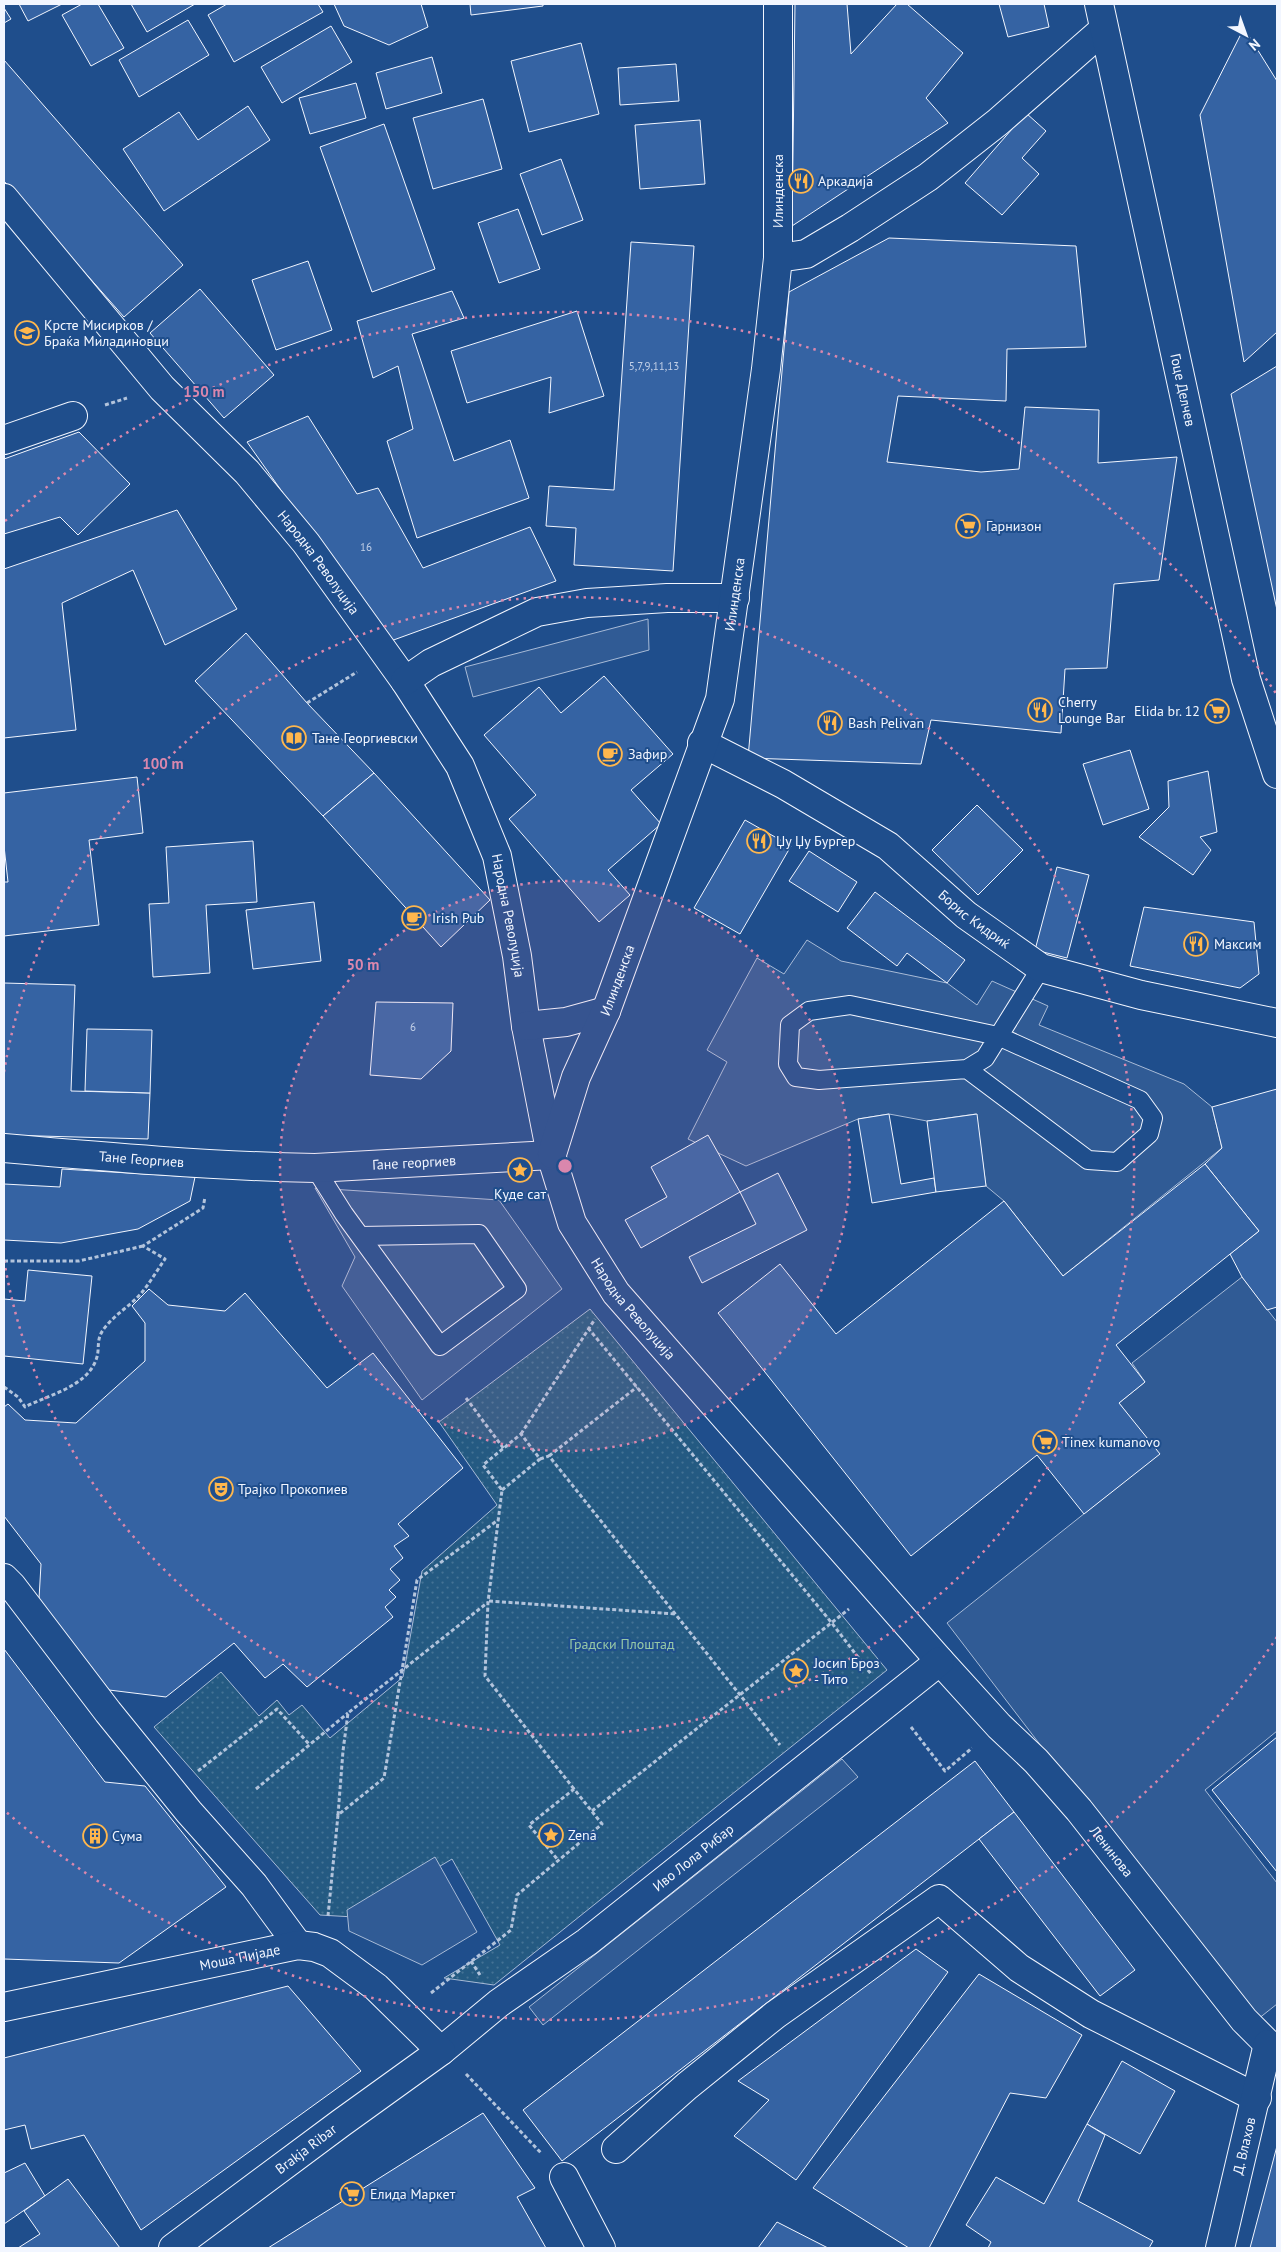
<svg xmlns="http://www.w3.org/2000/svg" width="1281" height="2252" font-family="'PT Sans',sans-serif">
  <defs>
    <pattern id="green-dots" width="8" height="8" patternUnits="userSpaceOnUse" patternTransform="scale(1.25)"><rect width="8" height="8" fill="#245a82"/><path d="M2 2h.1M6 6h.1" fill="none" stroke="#447295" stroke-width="1.8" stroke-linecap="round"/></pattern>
  </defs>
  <rect width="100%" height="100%" fill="#1f4e8c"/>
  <polygon fill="url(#green-dots)" stroke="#a8bbd7" points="590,1309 887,1670 494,1985 444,1978 500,1945 452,1859 354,1917 320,1915 154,1727 221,1672 259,1716 277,1700 289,1715 302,1705 330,1738 403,1677 422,1571 497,1505 439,1422"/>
  <g fill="#305b95" stroke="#a8bbd7">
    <polygon points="648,619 649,650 473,697 465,667"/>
    <polygon points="807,940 841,961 947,983 977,1005 992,981 1048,1006 1039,1025 1184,1084 1212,1107 1222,1148 1063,1276 1004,1201 986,1186 976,1114 927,1121 889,1114 858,1119 746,1166 688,1139 727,1062 707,1050 757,958 784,974"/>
    <polygon points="315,1188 499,1200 562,1289 422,1400 342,1286 355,1257"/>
    <polygon points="1242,1277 1277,1322 1277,1731 1205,1790 1277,1883 1277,2004 1253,2023 947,1623 1159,1454 1119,1403 1145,1382 1132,1363"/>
    <polygon points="842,1759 858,1777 543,2025 529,2007"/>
    <polygon points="435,1857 477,1932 422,1965 349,1931 347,1910"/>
  </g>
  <g fill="#3563a3" stroke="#f2f6ff">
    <polygon points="19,4 62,4 28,21"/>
    <polygon points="82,4 98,4 124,48 91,66 62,15"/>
    <polygon points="131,4 195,4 147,32"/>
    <polygon points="227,4 318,4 323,12 234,62 208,15"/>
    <polygon points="334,4 421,4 428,27 389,45 344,26"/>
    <polygon points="470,4 543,4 543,6 471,15"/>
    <polygon points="795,4 847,4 851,54 897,4 907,4 963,53 926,98 948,123 792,226"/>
    <polygon points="999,4 1044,4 1049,27 1008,37"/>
    <polygon points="4,8 11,19 4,23"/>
    <polygon points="188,20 209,55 139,97 119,60"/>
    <polygon points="331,26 352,62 282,103 261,67"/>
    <polygon points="1244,28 1277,81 1277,332 1244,362 1200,115"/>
    <polygon points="581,43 599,114 529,132 511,61"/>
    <polygon points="432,57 442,93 386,109 376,73"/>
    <polygon points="4,60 183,265 124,317 4,181"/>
    <polygon points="676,64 679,101 620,105 618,68"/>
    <polygon points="356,83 366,118 310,134 299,98"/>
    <polygon points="483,99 502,169 433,189 413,118"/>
    <polygon points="248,106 270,140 164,211 123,149 179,112 198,140"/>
    <polygon points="1026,113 1046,131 1022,158 1039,174 1002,215 965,183"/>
    <polygon points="700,120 705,184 640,189 635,125"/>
    <polygon points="384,124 435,269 372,292 320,147"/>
    <polygon points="561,159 583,220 542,235 520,174"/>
    <polygon points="518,209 540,269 499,283 478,223"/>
    <polygon points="889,238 1076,246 1086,347 1007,349 1006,401 898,396 887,462 981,472 1019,469 1025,407 1099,410 1098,463 1177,457 1159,580 1114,584 1107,668 1065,669 1061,733 931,720 921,764 748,758 789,292"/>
    <polygon points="631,242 694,246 673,571 574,565 576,528 546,526 549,486 614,490"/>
    <polygon points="308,261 332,330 276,350 252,280"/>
    <polygon points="200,289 274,375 224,418 150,333"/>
    <polygon points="452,291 464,318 412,334 454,461 510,440 529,498 417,538 387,441 413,429 398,366 373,378 357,321"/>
    <polygon points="577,311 604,396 549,413 551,377 467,403 451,351"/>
    <polygon points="1277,366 1277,610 1231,394"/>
    <polygon points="308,416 357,494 378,488 423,568 530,527 556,581 388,642 247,442"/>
    <polygon points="79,432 130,484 78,535 60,517 4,534 4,459"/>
    <polygon points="177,510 237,609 165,645 133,570 62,603 76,730 4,738 4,569"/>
    <polygon points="246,633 307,703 374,773 323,816 195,681"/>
    <polygon points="604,676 673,754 631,790 661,824 608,870 630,895 599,922 509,819 536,795 484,735 539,687 561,713"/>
    <polygon points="1130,750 1149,809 1103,825 1083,764"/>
    <polygon points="1208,771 1217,832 1200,837 1211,850 1193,875 1139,837 1169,807 1168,781"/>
    <polygon points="374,773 490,900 441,947 323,816"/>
    <polygon points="137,777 143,833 89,840 99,925 4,936 4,882 8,882 4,846 4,793"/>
    <polygon points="977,805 1023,850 978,895 932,850"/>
    <polygon points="745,820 791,846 740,934 694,908"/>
    <polygon points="253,841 257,902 206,905 210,973 153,977 149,904 169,903 166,847"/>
    <polygon points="809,851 857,882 838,912 789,881"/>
    <polygon points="1057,867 1089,875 1067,958 1035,950"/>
    <polygon points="875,892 965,960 947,983 907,953 897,966 847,928"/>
    <polygon points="314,902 321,961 253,969 246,910"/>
    <polygon points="1144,907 1254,922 1259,974 1240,988 1130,966"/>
    <polygon points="4,983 75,985 71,1091 150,1093 148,1139 4,1135"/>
    <polygon points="376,1002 453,1003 451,1051 421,1079 370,1075"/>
    <polygon points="87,1029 152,1030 150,1093 85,1091"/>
    <polygon points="1277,1089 1277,1307 1267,1310 1242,1277 1230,1254 1259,1231 1205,1164 1222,1148 1212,1107"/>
    <polygon points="889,1114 901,1184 934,1178 936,1192 872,1203 858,1119"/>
    <polygon points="977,1114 986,1186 936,1192 927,1121"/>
    <polygon points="708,1135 740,1192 641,1248 625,1220 667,1197 651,1167"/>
    <polygon points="1205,1164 1259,1231 1116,1345 1145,1382 1119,1403 1160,1454 1084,1514 1037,1455 911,1556 718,1313 780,1264 836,1334 1004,1201 1063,1276"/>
    <polygon points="62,1169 195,1177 190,1201 138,1229 61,1243 4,1240 4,1184 60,1187"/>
    <polygon points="778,1173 807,1230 702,1283 689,1257 756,1224 740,1192"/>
    <polygon points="28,1270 92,1276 83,1364 4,1356 4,1299 25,1301"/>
    <polygon points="149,1289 168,1305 225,1311 245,1293 327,1388 373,1353 463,1468 398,1524 409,1536 394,1546 403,1558 390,1569 400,1580 389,1590 396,1597 385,1607 393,1617 307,1687 283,1664 265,1678 234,1643 166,1697 109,1690 39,1599 41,1564 4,1516 4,1407 8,1404 25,1420 76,1423 145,1361 145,1323 132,1306"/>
    <polygon points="4,1649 105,1782 145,1786 226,1887 119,1963 4,1959"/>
    <polygon points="1277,1737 1277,1872 1212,1790"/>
    <polygon points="975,1761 1014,1812 562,2161 523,2110"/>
    <polygon points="1014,1812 1135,1970 1100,1996 979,1839"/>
    <polygon points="916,1949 948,1972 796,2180 734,2136 769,2100 738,2081"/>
    <polygon points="979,1974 1082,2035 1046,2098 1010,2093 929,2248 909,2248 813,2188"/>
    <polygon points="288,1986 361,2071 141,2230 84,2135 31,2149 25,2125 4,2130 4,2058"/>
    <polygon points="1122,2061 1175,2091 1140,2154 1087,2124"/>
    <polygon points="483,2113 535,2188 517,2197 546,2248 268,2248"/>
    <polygon points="1087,2124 1105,2135 1078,2201 1153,2241 1149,2248 988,2248 991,2242 966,2225 996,2177 1044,2204"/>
    <polygon points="1277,2146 1277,2248 1250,2248"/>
    <polygon points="25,2163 45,2196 4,2224 4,2173"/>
    <polygon points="68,2179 120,2248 18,2248 40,2234 24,2211"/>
    <polygon points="777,2222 828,2248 758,2248"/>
  </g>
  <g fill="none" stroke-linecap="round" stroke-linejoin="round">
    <g stroke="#f2f6ff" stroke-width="20">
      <g id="lane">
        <polyline points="967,1069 1088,1160 1117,1162 1149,1134 1153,1118 1140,1100 998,1036 850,1005 809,1011 790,1025 788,1064 796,1077 819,1080 967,1069 985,1058 1041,968"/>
        <polyline points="315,1168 344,1214 440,1346 517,1289 479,1234 360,1236"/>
      </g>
    </g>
    <g stroke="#f2f6ff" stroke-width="30">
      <g id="street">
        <path id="s1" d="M4,198L162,388L247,472L306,543L405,681L460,766L497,856L517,956L526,1026L551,1155L572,1223L616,1293L940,1661L999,1726L1036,1761L1079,1810L1244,2020L1268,2044L1277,2049"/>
        <polyline points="778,258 806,254 850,228 928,177 998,122 1103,30"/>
        <polyline points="4,440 73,416"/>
        <polyline points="405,681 431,663 537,612 587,603 667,598 735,598"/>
        <path id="s2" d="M702,743L783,784L888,846L966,915L1041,968L1141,995L1277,1023"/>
        <polyline points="526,1026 566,1022 606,1011"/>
        <path id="s3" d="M4,1148C107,1157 211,1166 315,1168L551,1155"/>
        <path id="s4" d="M552,1154L576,1077L606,1011L720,699L766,369L778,258V4"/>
        <polyline points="4,1578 12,1586 108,1712 189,1812 254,1885 298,1945"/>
        <path id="s5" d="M441,2051L499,2003L587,1942L940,1661"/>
        <polyline points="616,2149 687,2086 775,2015 939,1899 1019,1968 1091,2014 1257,2098"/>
        <polyline points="564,2177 601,2248"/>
        <path id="s6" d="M1220,2248L1268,2044"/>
      </g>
    </g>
    <g stroke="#f2f6ff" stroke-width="30">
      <g id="secondary">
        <path id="s7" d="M1099,4L1246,679L1277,774"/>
        <path id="s8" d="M4,2007L298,1945L314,1947L330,1953L376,1987L441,2051L341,2123L173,2248"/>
      </g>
    </g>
    <g stroke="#b3c4dc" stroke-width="3" stroke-dasharray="4 2.5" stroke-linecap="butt">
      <polyline points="105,405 127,398"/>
      <polyline points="307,703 357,672"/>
      <polyline points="4,1261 79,1261 143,1246"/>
      <polyline points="588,1328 831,1622 871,1674"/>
      <path d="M4,1387L18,1397L25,1407C48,1395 86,1387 96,1360C101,1347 94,1339 107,1325C118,1312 133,1304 143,1291C151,1281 158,1269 165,1259L143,1246L203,1208L205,1197"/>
      <polyline points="466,1398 504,1449"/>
      <polyline points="521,1434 595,1319"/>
      <polyline points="549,1456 637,1387"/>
      <polyline points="540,1459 549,1456 780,1745"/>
      <polyline points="502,1490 540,1459 521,1434 483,1465 502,1490 488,1602 485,1676 574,1789"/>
      <polyline points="489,1601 676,1614"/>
      <polyline points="911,1727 945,1771 972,1748"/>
      <polyline points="198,1771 277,1709 309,1744"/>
      <polyline points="256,1789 348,1713"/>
      <polyline points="592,1811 849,1609"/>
      <polyline points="338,1815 343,1751 348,1713 487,1603"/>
      <polyline points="328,1916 338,1815 384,1778 417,1580 498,1520"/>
      <polyline points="471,1961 480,1975"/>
      <polyline points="431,1993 511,1930 517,1895 602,1824 574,1789 529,1825 558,1860"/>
      <polyline points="466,2074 541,2153"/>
    </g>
    <use href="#lane" stroke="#1f4e8c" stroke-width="18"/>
    <use href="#street" stroke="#1f4e8c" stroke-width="28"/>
    <use href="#secondary" stroke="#1f4e8c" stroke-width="28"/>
  </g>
  <circle cx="565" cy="1166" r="285" fill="#da87ad" fill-opacity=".12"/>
  <g fill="none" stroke="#da87ad" stroke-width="2.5" stroke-dasharray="2.5 5">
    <circle cx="565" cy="1166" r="285"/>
    <path d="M4 1072A569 569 0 1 1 4 1260"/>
    <path d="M1277 1637A854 854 0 0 1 5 1811M5 521A854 854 0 0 1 1277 695"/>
  </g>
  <defs>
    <g id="restaurant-ring" transform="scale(1.25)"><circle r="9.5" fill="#1f4e8c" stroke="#ffb74d" stroke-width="1.5"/><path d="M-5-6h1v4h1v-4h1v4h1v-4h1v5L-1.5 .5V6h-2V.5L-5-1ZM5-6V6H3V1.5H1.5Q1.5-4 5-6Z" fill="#ffb74d"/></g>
    <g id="school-ring" transform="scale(1.25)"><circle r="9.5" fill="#1f4e8c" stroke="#ffb74d" stroke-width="1.5"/><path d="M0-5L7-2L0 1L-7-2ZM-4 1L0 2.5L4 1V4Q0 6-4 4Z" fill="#ffb74d"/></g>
    <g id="supermarket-ring" transform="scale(1.25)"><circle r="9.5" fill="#1f4e8c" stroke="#ffb74d" stroke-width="1.5"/><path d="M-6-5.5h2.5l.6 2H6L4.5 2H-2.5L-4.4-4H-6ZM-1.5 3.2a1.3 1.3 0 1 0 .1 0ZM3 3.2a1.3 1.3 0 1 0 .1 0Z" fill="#ffb74d"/></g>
    <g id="library-ring" transform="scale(1.25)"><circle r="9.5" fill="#1f4e8c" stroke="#ffb74d" stroke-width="1.5"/><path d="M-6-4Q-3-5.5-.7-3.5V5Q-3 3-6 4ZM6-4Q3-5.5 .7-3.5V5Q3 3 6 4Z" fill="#ffb74d"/></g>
    <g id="cafe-ring" transform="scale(1.25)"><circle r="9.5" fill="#1f4e8c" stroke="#ffb74d" stroke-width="1.5"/><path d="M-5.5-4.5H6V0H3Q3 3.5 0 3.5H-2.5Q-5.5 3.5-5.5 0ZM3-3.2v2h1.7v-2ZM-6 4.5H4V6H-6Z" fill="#ffb74d"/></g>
    <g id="sight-ring" transform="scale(1.25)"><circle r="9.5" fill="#1f4e8c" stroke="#ffb74d" stroke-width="1.5"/><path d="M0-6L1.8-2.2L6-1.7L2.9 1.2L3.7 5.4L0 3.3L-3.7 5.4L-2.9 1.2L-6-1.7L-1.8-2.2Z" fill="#ffb74d"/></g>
    <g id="theatre-ring" transform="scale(1.25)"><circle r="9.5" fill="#1f4e8c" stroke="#ffb74d" stroke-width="1.5"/><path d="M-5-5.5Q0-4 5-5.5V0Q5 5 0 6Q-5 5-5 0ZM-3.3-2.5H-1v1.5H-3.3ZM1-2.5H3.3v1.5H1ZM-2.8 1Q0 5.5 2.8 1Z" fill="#ffb74d"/></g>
    <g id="building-ring" transform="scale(1.25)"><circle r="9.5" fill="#1f4e8c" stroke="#ffb74d" stroke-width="1.5"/><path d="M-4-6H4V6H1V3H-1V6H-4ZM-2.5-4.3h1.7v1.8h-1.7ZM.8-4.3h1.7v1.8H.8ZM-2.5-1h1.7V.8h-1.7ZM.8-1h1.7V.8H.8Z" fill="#ffb74d"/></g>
  </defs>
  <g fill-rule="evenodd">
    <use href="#restaurant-ring" x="801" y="181"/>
    <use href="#school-ring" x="27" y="333"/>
    <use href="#supermarket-ring" x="968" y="526"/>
    <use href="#restaurant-ring" x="1040" y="710"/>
    <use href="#supermarket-ring" x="1217" y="711"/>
    <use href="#restaurant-ring" x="830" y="723"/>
    <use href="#library-ring" x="294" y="738"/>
    <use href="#cafe-ring" x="610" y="754"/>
    <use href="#restaurant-ring" x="759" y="841"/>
    <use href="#cafe-ring" x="414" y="918"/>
    <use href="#restaurant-ring" x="1196" y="944"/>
    <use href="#sight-ring" x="520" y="1170"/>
    <use href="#supermarket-ring" x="1045" y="1442"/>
    <use href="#theatre-ring" x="221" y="1489"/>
    <use href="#sight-ring" x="796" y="1671"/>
    <use href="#sight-ring" x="551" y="1835"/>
    <use href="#building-ring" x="95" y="1836"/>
    <use href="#supermarket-ring" x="352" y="2194"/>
  </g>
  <g text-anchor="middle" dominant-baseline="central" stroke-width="4" stroke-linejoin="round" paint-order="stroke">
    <g font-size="11" fill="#c3d1e8">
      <text x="654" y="366">5,7,9,11,13</text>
      <text x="366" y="547">16</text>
      <text x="413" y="1027">6</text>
    </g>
    <g font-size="14" fill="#f2f6ff" stroke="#1f4e8c" text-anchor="start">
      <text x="818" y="181">Аркадија</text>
      <text x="44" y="325">Крсте Мисирков /<tspan x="44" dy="16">Браќа Миладиновци</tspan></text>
      <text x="986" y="526">Гарнизон</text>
      <text x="1058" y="702">Cherry<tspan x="1058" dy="16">Lounge Bar</tspan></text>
      <text x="1200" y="711" text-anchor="end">Elida br. 12</text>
      <text x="848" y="723">Bash Pelivan</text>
      <text x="312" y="738">Тане Георгиевски</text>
      <text x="628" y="754">Зафир</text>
      <text x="776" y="841">Џу Џу Бургер</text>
      <text x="432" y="918">Irish Pub</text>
      <text x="1214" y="944">Максим</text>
      <text x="520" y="1194" text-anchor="middle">Куде сат</text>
      <text x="1062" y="1442">Tinex kumanovo</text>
      <text x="238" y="1489">Трајко Прокопиев</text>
      <text x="814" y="1663">Јосип Броз<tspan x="814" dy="16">- Тито</tspan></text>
      <text x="568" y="1835">Zena</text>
      <text x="112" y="1836">Сума</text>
      <text x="370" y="2194">Елида Маркет</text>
    </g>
    <g font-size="14" fill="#f2f6ff" stroke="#1f4e8c">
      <text transform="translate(778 191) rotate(-90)">Илинденска</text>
      <text stroke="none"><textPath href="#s7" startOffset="395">Гоце Делчев</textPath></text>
      <text stroke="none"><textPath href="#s1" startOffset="482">Народна Револуција</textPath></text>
      <text stroke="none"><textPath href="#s4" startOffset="591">Илинденска</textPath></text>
      <text stroke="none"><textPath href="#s1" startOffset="888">Народна Револуција</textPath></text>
      <text stroke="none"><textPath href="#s2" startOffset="326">Борис Кидриќ</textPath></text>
      <text stroke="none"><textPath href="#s4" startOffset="186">Илинденска</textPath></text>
      <text stroke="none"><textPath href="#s3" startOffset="138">Тане Георгиев</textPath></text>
      <text stroke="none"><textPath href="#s3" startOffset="411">Гане георгиев</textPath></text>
      <text stroke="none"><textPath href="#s1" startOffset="1308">Народна Револуција</textPath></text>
      <text stroke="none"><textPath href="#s1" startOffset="2032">Ленинова</textPath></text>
      <text stroke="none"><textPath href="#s5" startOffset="318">Иво Лола Рибар</textPath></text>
      <text stroke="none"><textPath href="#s8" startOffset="241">Моша Пијаде</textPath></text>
      <text stroke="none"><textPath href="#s6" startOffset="105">Д. Влахов</textPath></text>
      <text transform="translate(306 2149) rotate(-37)">Brakja Ribar</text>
    </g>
    <g font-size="14" fill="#97c8a6" stroke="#1f4e8c">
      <text x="622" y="1644">Градски Плоштад</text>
    </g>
  </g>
  <circle cx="565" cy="1166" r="8" fill="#da87ad" stroke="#1f4e8c" stroke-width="2.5"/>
  <g font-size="15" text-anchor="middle" font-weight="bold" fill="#da87ad" stroke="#1f4e8c" stroke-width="4" stroke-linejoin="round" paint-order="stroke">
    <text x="204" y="397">150 m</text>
    <text x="163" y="769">100 m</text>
    <text x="363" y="970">50 m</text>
  </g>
  <rect width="1281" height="2252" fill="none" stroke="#f2f6ff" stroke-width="10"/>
  <g transform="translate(1246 35) rotate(139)" stroke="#1f4e8c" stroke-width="4" paint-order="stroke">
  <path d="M0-4L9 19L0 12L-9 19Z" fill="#f2f6ff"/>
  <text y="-8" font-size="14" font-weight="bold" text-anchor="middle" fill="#f2f6ff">N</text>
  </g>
</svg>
